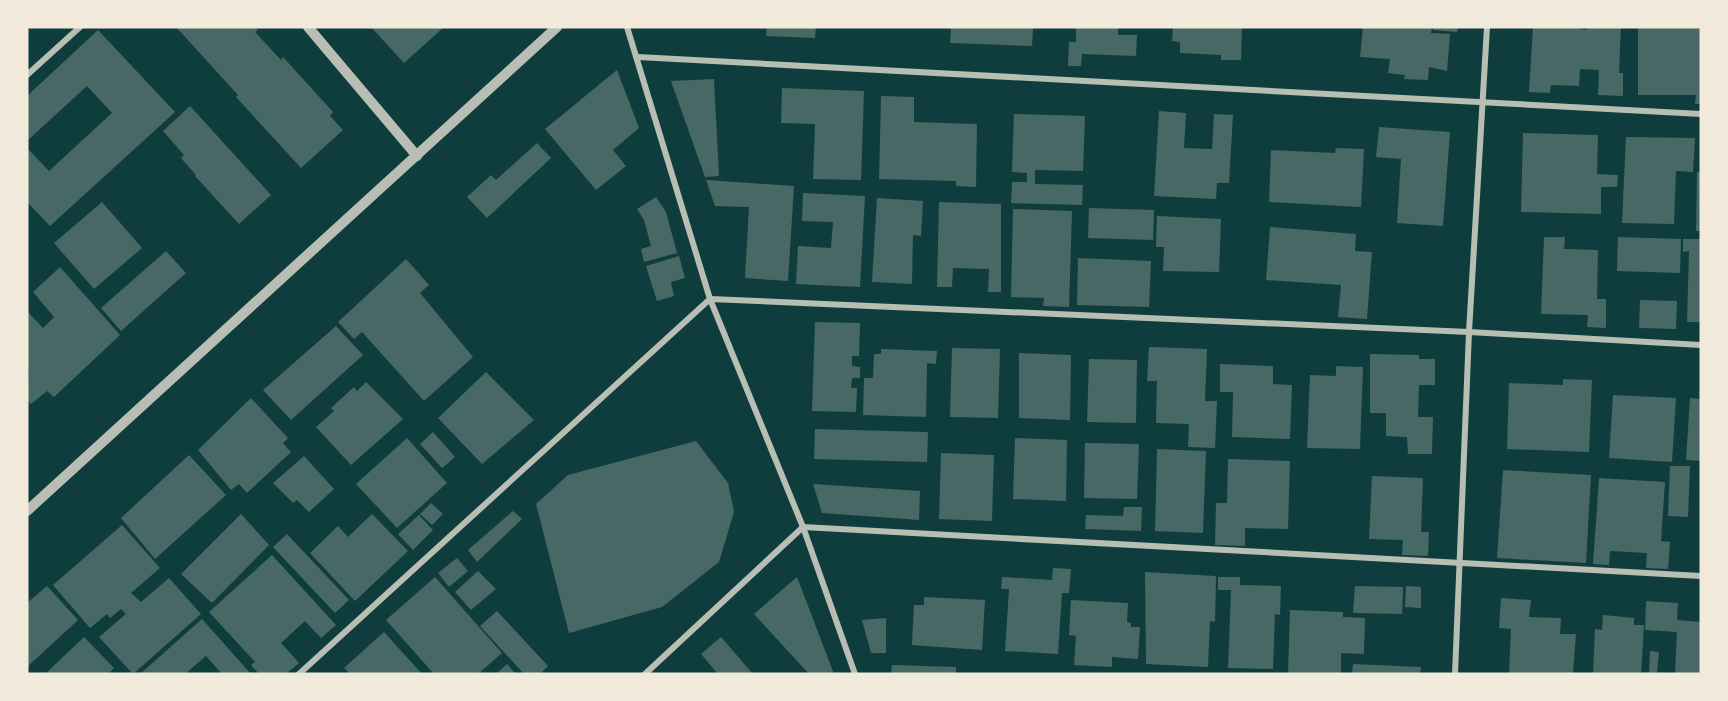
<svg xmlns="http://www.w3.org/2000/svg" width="1728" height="701" font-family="'Libre Baskerville',serif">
  <rect width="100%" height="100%" fill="#0f3d3e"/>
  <g fill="#486865">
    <polygon points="176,27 254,27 258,30 255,32 281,60 283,57 333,112 330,116 343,130 301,168 236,97 238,95"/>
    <polygon points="371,27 444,27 404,63"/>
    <polygon points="767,27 816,27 815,38 766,36"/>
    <polygon points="951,27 1033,27 1032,46 950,43"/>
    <polygon points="1076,27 1118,27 1118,35 1137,35 1136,56 1082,54 1081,66 1068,66 1069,42 1076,42"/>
    <polygon points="1173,27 1242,27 1241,60 1221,60 1221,55 1180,53 1180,42 1172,41"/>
    <polygon points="1363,27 1432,27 1431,33 1450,34 1447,71 1429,67 1428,80 1404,79 1405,75 1388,73 1390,59 1360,57"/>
    <polygon points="1433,27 1458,27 1457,32 1433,30"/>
    <polygon points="1533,27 1580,27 1580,29 1587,30 1587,27 1621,27 1619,73 1623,73 1623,96 1598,95 1599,70 1580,69 1579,86 1551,85 1550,93 1529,92"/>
    <polygon points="1638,27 1701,27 1701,104 1695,104 1696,95 1638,95"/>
    <polygon points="98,30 175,112 50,226 27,202 27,148 49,171 112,113 87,86 27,141 27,96"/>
    <polygon points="617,70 639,128 613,150 626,166 596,190 545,129"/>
    <polygon points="714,79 719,176 705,177 671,81"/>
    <polygon points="782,88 864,91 861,180 813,179 815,124 781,123"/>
    <polygon points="881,96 914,97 914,122 977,124 976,187 956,186 956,181 879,179"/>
    <polygon points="190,106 271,195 239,224 195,176 196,175 181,158 184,155 163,131"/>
    <polygon points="1159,111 1186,113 1184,148 1212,149 1214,114 1233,115 1229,183 1217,183 1216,199 1154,196"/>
    <polygon points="1014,114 1085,116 1083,171 1035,170 1035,184 1083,185 1082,205 1011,203 1012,182 1027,182 1027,173 1012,172"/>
    <polygon points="1379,127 1450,132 1443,226 1397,223 1401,159 1376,157"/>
    <polygon points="1523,133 1598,135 1597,174 1618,175 1617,187 1601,187 1601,214 1521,212"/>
    <polygon points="1626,137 1695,138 1693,172 1676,171 1674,224 1622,223"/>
    <polygon points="537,143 551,158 487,218 467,197 491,175 496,180"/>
    <polygon points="1336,148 1364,149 1361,207 1269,202 1271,150 1335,153"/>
    <polygon points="1697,172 1701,172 1701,231 1696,231"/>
    <polygon points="706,180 794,186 788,281 745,278 749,207 715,206"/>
    <polygon points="803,193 865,196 860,287 796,284 798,246 831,248 833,222 802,221"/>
    <polygon points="656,197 666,212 677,253 644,262 641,249 651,246 644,220 637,209"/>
    <polygon points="877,198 923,201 921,236 913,235 912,284 872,282"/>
    <polygon points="102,202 142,248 94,289 54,243"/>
    <polygon points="939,202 1001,204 1001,292 988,292 989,269 953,268 952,287 937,287"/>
    <polygon points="1089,208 1154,210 1153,240 1088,238"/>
    <polygon points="1013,209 1072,211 1069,307 1043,306 1044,298 1011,297"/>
    <polygon points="1157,216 1221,219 1219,272 1163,271 1164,247 1156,247"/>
    <polygon points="1270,227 1356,234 1355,251 1372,252 1367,319 1338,317 1341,285 1266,280"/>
    <polygon points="1544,237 1565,237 1564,249 1598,250 1597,299 1606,299 1606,328 1587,327 1588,315 1541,314"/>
    <polygon points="1618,237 1681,239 1680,273 1617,271"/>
    <polygon points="1683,239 1701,239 1701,322 1687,322 1689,251 1683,252"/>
    <polygon points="166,251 186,273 121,331 101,308"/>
    <polygon points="679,256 685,278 671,282 674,296 657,301 646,266"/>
    <polygon points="1078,258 1151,261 1149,307 1077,305"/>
    <polygon points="406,259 429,285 420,293 473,357 424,401 362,332 354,339 338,322"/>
    <polygon points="60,267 120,335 54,397 47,391 31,404 27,400 29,370 27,368 27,311 43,328 54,317 33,292"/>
    <polygon points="1640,300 1677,301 1676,329 1639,328"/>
    <polygon points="815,322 860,323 859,356 852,356 852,366 860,367 860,378 852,378 851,388 857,388 856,412 812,411"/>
    <polygon points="336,326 363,355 291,420 263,390"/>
    <polygon points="1149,347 1207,349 1205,401 1217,401 1215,448 1188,447 1189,424 1156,423 1157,381 1147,381"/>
    <polygon points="952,348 1000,349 998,418 950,417"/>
    <polygon points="881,349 937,351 936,364 927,363 926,417 863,415 864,378 873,378 874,354 881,354"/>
    <polygon points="1019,353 1071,355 1070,420 1019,418"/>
    <polygon points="1370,354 1419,355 1419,359 1435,359 1435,385 1419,385 1418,417 1433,417 1432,454 1408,454 1407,437 1386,436 1386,413 1370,413"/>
    <polygon points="1089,359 1137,360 1136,423 1087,422"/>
    <polygon points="1220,364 1273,366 1273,384 1292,385 1290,439 1232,437 1233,392 1220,392"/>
    <polygon points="1336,366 1363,367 1360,449 1307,448 1310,375 1336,376"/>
    <polygon points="486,372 534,420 482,464 438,418"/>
    <polygon points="1563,379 1592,380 1589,452 1507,449 1509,383 1563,385"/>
    <polygon points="366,382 403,419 351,465 316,427 334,411 331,408 354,387 357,391"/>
    <polygon points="1613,395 1676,398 1672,462 1609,458"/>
    <polygon points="251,398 288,438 283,443 291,452 247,493 239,484 231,490 198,450"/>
    <polygon points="1690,398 1701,399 1701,461 1686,460"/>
    <polygon points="815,429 928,432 927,462 814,459"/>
    <polygon points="433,432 455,457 442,468 420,444"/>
    <polygon points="407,438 447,483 397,528 356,484"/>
    <polygon points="1015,438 1067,440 1066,501 1013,499"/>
    <polygon points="696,441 728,483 734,512 719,562 662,607 569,633 536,504 568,475"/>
    <polygon points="1085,443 1139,444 1137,499 1084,498"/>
    <polygon points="1157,449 1206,451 1203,533 1155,531"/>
    <polygon points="941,453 994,455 992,521 939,519"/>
    <polygon points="189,455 226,495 155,559 121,518"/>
    <polygon points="304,456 334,489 309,512 297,500 293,503 273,483"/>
    <polygon points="1228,459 1290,461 1288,529 1245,528 1245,546 1215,545 1216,503 1227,503"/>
    <polygon points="1670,466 1690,466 1688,517 1668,516"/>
    <polygon points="1503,470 1591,475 1586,563 1497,558"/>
    <polygon points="1372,476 1423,478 1421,532 1429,532 1428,556 1402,555 1403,540 1369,539"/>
    <polygon points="1599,478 1665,482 1661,541 1670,542 1668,569 1646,568 1647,553 1610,551 1609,565 1593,564"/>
    <polygon points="813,484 920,491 919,520 822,513"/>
    <polygon points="431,503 443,514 432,525 420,514"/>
    <polygon points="1124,507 1142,507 1141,531 1085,529 1086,515 1123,516"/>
    <polygon points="513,511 522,519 477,562 468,550"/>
    <polygon points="241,514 269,545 212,603 181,574"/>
    <polygon points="372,514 408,551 355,601 310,553 338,526 348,537"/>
    <polygon points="419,515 433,530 413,550 398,534"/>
    <polygon points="122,525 160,568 131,593 141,602 169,578 201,614 133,674 99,637 126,614 121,609 110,618 107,614 90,628 53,585"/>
    <polygon points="287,534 349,600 335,613 273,547"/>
    <polygon points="272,555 336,625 321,638 305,621 281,643 299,663 286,674 259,674 251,665 255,662 209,612"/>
    <polygon points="457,558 468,571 449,587 438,573"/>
    <polygon points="1053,568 1071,569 1069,593 1062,593 1058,654 1005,651 1009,589 1001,589 1002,577 1052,580"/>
    <polygon points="478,571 496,589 471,610 455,592"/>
    <polygon points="1145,572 1216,576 1215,622 1210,621 1208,667 1146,664"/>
    <polygon points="435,577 502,653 478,674 434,674 386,620"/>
    <polygon points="797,577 834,674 809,674 754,614"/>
    <polygon points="1218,577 1240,577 1240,585 1281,586 1280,615 1275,614 1273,669 1228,668 1231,590 1218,590"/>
    <polygon points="47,586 78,620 27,667 27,603"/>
    <polygon points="1355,586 1403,587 1402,614 1353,613"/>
    <polygon points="1406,586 1421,587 1421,608 1405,607"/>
    <polygon points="924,597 985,600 982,650 912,645 914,605 924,605"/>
    <polygon points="1501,598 1531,600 1529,617 1561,618 1560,634 1576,634 1573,674 1509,674 1511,629 1499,628"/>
    <polygon points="1071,600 1128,603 1127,622 1131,623 1131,627 1140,627 1138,659 1112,657 1112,667 1074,665 1076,636 1069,635"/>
    <polygon points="1646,601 1678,603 1677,620 1701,622 1701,674 1675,674 1677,632 1645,630"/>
    <polygon points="1290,610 1343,612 1343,617 1365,618 1364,654 1341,653 1341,674 1288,674"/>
    <polygon points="497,611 548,666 540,674 524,674 480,626"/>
    <polygon points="1603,615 1634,618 1634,625 1644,625 1641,674 1593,674 1595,629 1602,630"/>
    <polygon points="886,618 886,653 871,653 862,620"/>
    <polygon points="202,619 251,674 222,674 206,656 185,674 140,674"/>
    <polygon points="384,632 422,674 350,674 344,668"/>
    <polygon points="84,637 114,668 108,674 45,674"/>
    <polygon points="721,637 753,674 718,674 701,654"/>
    <polygon points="1650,651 1659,652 1657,674 1649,674"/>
    <polygon points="507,664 516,674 496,674"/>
    <polygon points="1353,664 1421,667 1420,674 1352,674"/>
    <polygon points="892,665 956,667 956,674 891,674"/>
  </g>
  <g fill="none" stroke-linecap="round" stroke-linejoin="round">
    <g stroke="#b8beb3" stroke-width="6">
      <polyline points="627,27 710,299 803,527 855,674"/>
      <polyline points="638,57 1701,114"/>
      <polyline points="27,75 80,27"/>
      <polyline points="299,674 710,299 1469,332 1701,345"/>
      <polyline points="645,674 803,527 1701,576"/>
      <polyline points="1455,674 1469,332 1487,27"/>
    </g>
    <g stroke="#b8beb3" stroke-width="10">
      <polyline points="308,27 417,156"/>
      <polyline points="27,511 557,27"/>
    </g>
  </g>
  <rect width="1728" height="701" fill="none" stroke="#f1e9da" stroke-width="57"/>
</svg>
